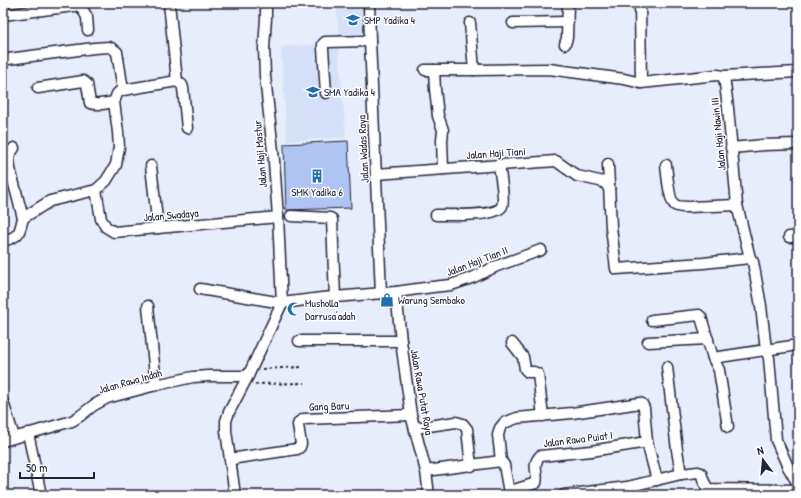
<svg xmlns="http://www.w3.org/2000/svg" width="801" height="498" font-family="'Patrick Hand',sans-serif">
  <rect width="100%" height="100%" fill="#e7edfb"/>
  <filter id="ink" filterUnits="userSpaceOnUse"><feTurbulence type="fractalNoise" baseFrequency=".025" numOctaves="2"/><feDisplacementMap in="SourceGraphic" scale="8" xChannelSelector="R" yChannelSelector="G"/><feConvolveMatrix kernelMatrix="1 2 1 2 8 2 1 2 1" color-interpolation-filters="sRGB"/></filter>
  <g filter="url(#ink)">
    <g fill="#d6e1f9">
      <polygon points="336,3 367,3 369,38 339,38"/>
      <polygon points="338,43 346,137 287,141 281,47"/>
    </g>
    <polygon fill="#b0c4f3" stroke="#22223b" points="348,141 351,208 286,210 284,144"/>
    <g fill="none" stroke-linecap="round" stroke-linejoin="round">
      <g stroke="#22223b" stroke-width="13">
        <g id="minor">
          <polyline points="169,3 177,81 182,85 183,88 187,128"/>
          <polyline points="369,3 370,41 381,293"/>
          <polyline points="640,3 641,83"/>
          <polyline points="80,5 87,17 88,30"/>
          <polyline points="3,15 74,6 80,5 82,3"/>
          <polyline points="470,23 474,70"/>
          <polyline points="513,23 568,22"/>
          <polyline points="565,44 567,38 568,3"/>
          <polyline points="8,59 94,48 109,47 113,49 117,52 123,90"/>
          <polyline points="425,70 474,70 549,69 624,79 641,83 717,75 724,76 798,72"/>
          <polyline points="434,70 435,89 438,116 443,130 442,140 443,169"/>
          <polyline points="724,76 728,108 737,205 750,258 753,262 761,306 766,350 769,358 776,440 788,467 798,484"/>
          <path d="M38,88L83,81L87,84L90,103C98,106 106,103 114,102"/>
          <polyline points="326,93 323,48 323,44 325,42 370,41"/>
          <polyline points="14,148 9,155 10,169 23,218"/>
          <polyline points="731,148 764,145 798,144"/>
          <polyline points="608,164 611,227 616,269 703,263 750,258"/>
          <path d="M666,165C667,173 669,201 675,205C678,207 684,207 688,207L737,205"/>
          <polyline points="151,166 158,228"/>
          <polyline points="376,174 556,161 577,176 604,182 609,188"/>
          <polyline points="96,190 101,219 106,227 114,232 278,217"/>
          <path d="M436,215C447,215 498,217 502,206C505,199 500,173 499,165"/>
          <polyline points="291,216 330,218 332,219 335,298"/>
          <polyline points="789,237 798,237"/>
          <path d="M3,241C20,236 19,234 23,218L50,201L96,190L106,181L116,165L119,147L118,132L114,102L117,94L119,92L123,90L177,81"/>
          <polyline points="200,289 282,303 322,298 396,292 432,287 451,285 474,277 497,266 541,250"/>
          <polyline points="396,292 401,341 411,415 426,471 429,495"/>
          <polyline points="148,306 156,385"/>
          <polyline points="652,320 699,315 701,317 713,358 719,370 728,427"/>
          <polyline points="299,341 401,341"/>
          <polyline points="648,342 708,339"/>
          <polyline points="512,343 523,357 525,369 528,372 534,372 538,374 543,416"/>
          <polyline points="713,358 798,345"/>
          <polyline points="667,367 677,450 681,474"/>
          <polyline points="3,402 14,437"/>
          <polyline points="415,428 456,422 463,424 467,429 471,466"/>
          <polyline points="28,433 41,495"/>
          <polyline points="3,441 72,421 80,416 94,405 107,398 156,385 193,377 209,376 248,376"/>
          <polyline points="230,459 297,449 300,447 301,444 298,425 299,422 304,419 411,415"/>
          <path d="M501,461L504,465L508,487L509,490L511,491L536,483C539,472 531,466 540,456L591,451L647,442L657,480"/>
          <polyline points="426,471 501,461 498,435 500,428 504,423 517,418 572,413 640,403 642,404 644,408 647,442"/>
          <polyline points="235,495 226,431 226,421 229,412 248,376 282,303 278,217 274,161 265,76 264,48 266,18 266,3"/>
          <polyline points="564,495 627,487 681,474 698,472 701,473 704,482 708,489 798,490"/>
        </g>
      </g>
      <g stroke="#22223b" stroke-width="2" stroke-dasharray="3 3" stroke-linecap="butt">
        <polyline points="262,369 302,367"/>
        <polyline points="255,384 305,383"/>
      </g>
      <use href="#minor" stroke="#fff" stroke-width="10"/>
    </g>
  </g>
  <defs>
    <g id="school-bare" transform="scale(1.08)"><path d="M0-5L7-2L0 1L-7-2ZM-4 1L0 2.5L4 1V4Q0 6-4 4Z" fill="#1f6fb2" stroke="#fff" stroke-width="2.5" paint-order="stroke"/></g>
    <g id="building-bare" transform="scale(1.08)"><path d="M-4-6H4V6H1V3H-1V6H-4ZM-2.5-4.3h1.7v1.8h-1.7ZM.8-4.3h1.7v1.8H.8ZM-2.5-1h1.7V.8h-1.7ZM.8-1h1.7V.8H.8Z" fill="#1f6fb2" stroke="#fff" stroke-width="2.5" paint-order="stroke"/></g>
    <g id="shop-bare" transform="scale(1.08)"><path d="M-5-2.5h2.3a2.7 3.5 0 0 1 5.4 0H5L5.5 6h-11ZM-1.5-2.5h3a1.5 2.3 0 0 0-3 0Z" fill="#1f6fb2" stroke="#fff" stroke-width="2.5" paint-order="stroke"/></g>
    <g id="mosque-bare" transform="scale(1.08)"><path d="M3.5-4.9A6 6 0 1 0 3.5 4.9A5 5 0 1 1 3.5-4.9Z" fill="#1f6fb2" stroke="#fff" stroke-width="2.5" paint-order="stroke"/></g>
  </defs>
  <g fill-rule="evenodd">
    <use href="#school-bare" x="353" y="20"/>
    <use href="#school-bare" x="313" y="92"/>
    <use href="#building-bare" x="317" y="176"/>
    <use href="#shop-bare" x="387" y="300"/>
    <use href="#mosque-bare" x="294" y="309"/>
  </g>
  <g text-anchor="middle" dominant-baseline="central" stroke-width="3" stroke-linejoin="round" paint-order="stroke">
    <g font-size="11" fill="#22223b" stroke="#fff" text-anchor="start">
      <text x="364" y="20">SMP Yadika 4</text>
      <text x="324" y="92">SMA Yadika 4</text>
      <text x="317" y="192" text-anchor="middle">SMK Yadika 6</text>
      <text x="398" y="300">Warung Sembako</text>
      <text x="305" y="303">Musholla<tspan x="305" dy="13">Darrusa'adah</tspan></text>
    </g>
    <g font-size="11" fill="#22223b" stroke="#fff">
      <text transform="translate(718 134) rotate(-96)">Jalan Haji Nawin III</text>
      <text transform="translate(363 149) rotate(-93)">Jalan Wadas Raya</text>
      <text transform="translate(496 153) rotate(-4)">Jalan Haji Tiani</text>
      <text transform="translate(260 154) rotate(-95)">Jalan Haji Mastur</text>
      <text transform="translate(171 215) rotate(-5)">Jalan Swadaya</text>
      <text transform="translate(477 261) rotate(-21)">Jalan Haji Tian II</text>
      <text transform="translate(130 381) rotate(-16)">Jalan Rawa Indah</text>
      <text transform="translate(422 392) rotate(80)">Jalan Rawa Putat Raya</text>
      <text transform="translate(329 406) rotate(-2)">Gang Baru</text>
      <text transform="translate(578 439) rotate(-7)">Jalan Rawa Puiat I</text>
    </g>
  </g>
  <rect width="801" height="498" fill="none" stroke="#fff" stroke-width="16"/>
  <rect x="8" y="8" width="785" height="482" fill="none" stroke="#22223b" stroke-width="1.5" filter="url(#ink)"/>
  <g transform="translate(763 460) rotate(344)" stroke="#ffffff" stroke-width="3" paint-order="stroke">
  <path d="M0-3L7 15L0 10L-7 15Z" fill="#22223b"/>
  <text y="-6" font-size="11" font-weight="bold" text-anchor="middle" fill="#22223b">N</text>
  </g>
  <path d="M20 472v6h74v-6" fill="none" stroke="#22223b" stroke-width="2"/>
  <text x="26" y="472" font-size="12" fill="#22223b" stroke="#ffffff" stroke-width="3" paint-order="stroke">50 m</text>
</svg>
